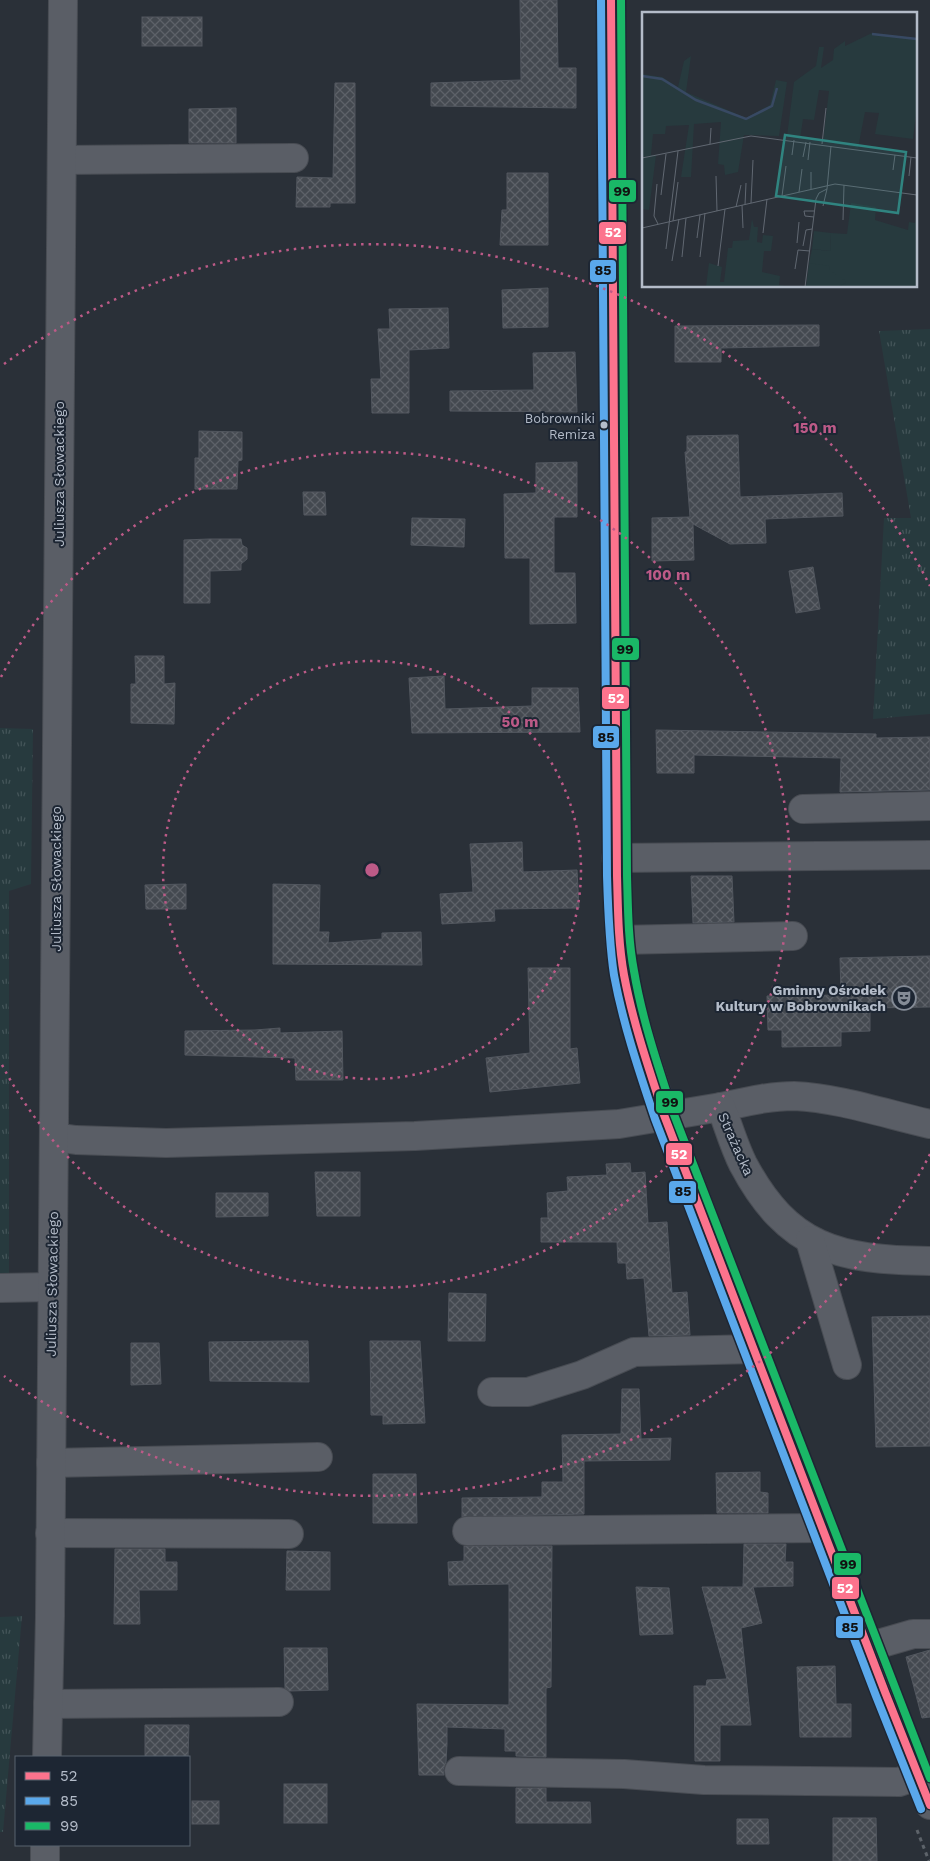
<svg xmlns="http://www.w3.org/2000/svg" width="930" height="1861" font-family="'Work Sans',sans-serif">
  <defs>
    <pattern id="grass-tufts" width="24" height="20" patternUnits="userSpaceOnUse" patternTransform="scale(1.25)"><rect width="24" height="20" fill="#273a3e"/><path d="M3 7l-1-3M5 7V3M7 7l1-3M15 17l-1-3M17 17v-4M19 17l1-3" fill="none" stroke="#445559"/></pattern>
    <pattern id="building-cross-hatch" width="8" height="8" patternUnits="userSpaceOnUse" patternTransform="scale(1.25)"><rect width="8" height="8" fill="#444950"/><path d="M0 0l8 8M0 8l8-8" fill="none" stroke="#5d6168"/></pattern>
  </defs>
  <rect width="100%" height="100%" fill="#2a3038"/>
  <g fill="url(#grass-tufts)">
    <polygon points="930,329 930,714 873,719 884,518 911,518 879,331"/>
    <polygon points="0,728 33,729 31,884 9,891 9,1277 0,1277"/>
    <polygon points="22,1616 3,1832 0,1832 0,1617"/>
  </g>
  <g fill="url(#building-cross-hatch)" stroke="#52575f">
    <polygon points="520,0 557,0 558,68 576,68 576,108 431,106 431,83 521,80"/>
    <rect x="142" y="17" width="60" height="29"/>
    <polygon points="335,83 355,83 355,203 330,203 330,207 296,207 297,177 333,178"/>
    <polygon points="236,108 236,143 189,143 189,109"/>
    <polygon points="507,173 548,173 548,245 500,245 502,210 507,210"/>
    <polygon points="548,288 548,327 503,328 502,290"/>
    <polygon points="448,308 449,348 409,350 409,413 372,413 371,379 381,379 378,329 390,329 389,309"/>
    <polygon points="819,325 819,346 721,348 721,362 675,362 675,326"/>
    <polygon points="575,352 577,412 450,411 450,391 534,390 533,353"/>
    <polygon points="199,431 242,432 242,460 238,461 237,489 195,489 195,458 199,458"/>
    <polygon points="738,435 740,497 842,493 843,516 765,519 766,543 730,544 693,524 694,560 652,561 652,518 690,517 685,452 687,452 687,436"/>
    <polygon points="577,462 577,517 554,517 554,573 575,573 576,623 530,624 530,558 505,558 504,494 536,493 536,463"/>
    <polygon points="303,492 325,492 326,515 304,515"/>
    <polygon points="412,518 465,519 464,547 411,545"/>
    <polygon points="209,539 241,539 242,545 247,548 247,559 241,564 241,570 210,571 210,603 184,603 184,540"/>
    <polygon points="813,567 820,609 796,613 789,571"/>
    <polygon points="135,656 164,656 164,684 175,683 174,724 131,723 131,684 136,684"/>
    <polygon points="444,676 445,709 532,706 532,688 578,688 580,732 412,733 409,678"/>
    <polygon points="656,730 876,734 876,738 930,737 930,790 840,792 841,758 694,755 694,773 657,773"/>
    <polygon points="522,842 523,872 577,870 579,908 494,909 495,921 442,924 440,894 473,892 470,844"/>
    <polygon points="691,876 732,876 734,922 693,923"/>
    <polygon points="186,884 186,909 146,909 145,885"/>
    <polygon points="273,884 320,885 319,932 329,932 328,943 382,939 382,933 421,932 422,965 273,964"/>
    <polygon points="930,956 930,1007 870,1008 870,1031 841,1032 841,1046 782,1047 782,1030 768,1030 767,996 841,995 840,958"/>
    <polygon points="528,968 570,968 570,1049 577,1048 580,1083 490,1092 486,1058 530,1053"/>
    <polygon points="280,1028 280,1033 342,1031 343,1080 296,1080 295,1058 185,1055 185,1031 255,1030"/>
    <polygon points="630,1163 631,1173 645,1172 648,1223 667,1222 672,1293 687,1292 690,1335 649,1336 644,1278 627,1279 626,1263 618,1263 617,1242 541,1242 541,1218 548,1218 547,1193 568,1191 567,1177 607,1175 606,1164"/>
    <polygon points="315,1172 360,1172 360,1216 317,1216"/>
    <polygon points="216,1193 268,1193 268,1216 216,1217"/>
    <polygon points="449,1293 486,1294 485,1341 448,1341"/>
    <polygon points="930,1316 930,1446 876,1447 872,1317"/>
    <polygon points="284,1341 308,1341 309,1382 210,1381 209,1342"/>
    <polygon points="370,1341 420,1341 425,1423 383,1424 383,1415 371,1415"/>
    <polygon points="131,1343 159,1343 161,1384 131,1385"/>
    <polygon points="622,1389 639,1389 641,1439 671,1438 670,1460 584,1461 584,1514 462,1517 462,1498 542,1497 542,1482 563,1482 562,1435 621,1434"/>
    <polygon points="760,1472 760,1492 768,1493 768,1513 717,1513 716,1473"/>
    <polygon points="373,1474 416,1474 417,1523 373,1523"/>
    <polygon points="744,1544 786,1544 785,1562 793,1562 793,1586 753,1587 762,1623 741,1628 751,1725 720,1725 720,1761 695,1761 694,1686 706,1686 707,1680 727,1679 702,1587 743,1587"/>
    <polygon points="464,1546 552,1546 551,1687 546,1688 546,1757 516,1756 516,1751 505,1751 505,1729 447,1727 447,1744 446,1762 443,1770 444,1775 419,1775 417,1704 509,1705 509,1584 449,1585 448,1562 464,1561"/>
    <polygon points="115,1549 165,1549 165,1562 177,1562 177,1590 139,1590 140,1624 114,1624"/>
    <polygon points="287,1551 330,1552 330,1590 286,1590"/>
    <polygon points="636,1587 669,1588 673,1634 640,1635"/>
    <polygon points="284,1648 327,1648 328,1690 289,1691 285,1688"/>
    <polygon points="930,1650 930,1717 922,1718 906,1657"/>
    <polygon points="835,1666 836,1704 851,1704 851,1737 800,1737 797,1667"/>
    <polygon points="145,1725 189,1725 188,1757 145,1757"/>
    <rect x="284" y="1784" width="43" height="39"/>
    <polygon points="516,1788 546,1788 546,1802 590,1802 591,1823 516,1823"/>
    <rect x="192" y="1801" width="27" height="23"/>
    <polygon points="833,1818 876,1818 877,1861 833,1861"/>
    <polygon points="737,1819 768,1819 769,1844 737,1844"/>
  </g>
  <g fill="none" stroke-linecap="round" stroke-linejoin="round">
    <g stroke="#484c53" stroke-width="30">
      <g id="minor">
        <path d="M611,0L617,876C618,902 618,928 621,953C628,1009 647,1062 664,1115L885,1692L930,1805"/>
        <polyline points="62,160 294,158"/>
        <polyline points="803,809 930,806"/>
        <polyline points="616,858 930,855"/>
        <polyline points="620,940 793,936"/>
        <path d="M721,1107C745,1102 769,1096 794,1096C839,1098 886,1114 930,1124"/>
        <path d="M54,1137L76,1140L166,1143L415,1136L619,1124L721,1107C728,1125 734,1146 743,1164C788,1249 839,1260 930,1261"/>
        <polyline points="810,1240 847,1365"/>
        <polyline points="0,1288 52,1287"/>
        <polyline points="492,1392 528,1392 582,1375 634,1352 754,1349"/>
        <polyline points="51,1463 318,1457"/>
        <polyline points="467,1531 823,1528"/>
        <polyline points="50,1533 289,1534"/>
        <polyline points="868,1647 913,1634 930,1634"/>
        <polyline points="48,1704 279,1702"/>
        <polyline points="47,1757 50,1616 63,0"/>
        <polyline points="459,1771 624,1774 704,1780 899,1782 919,1775"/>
        <polyline points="45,1861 45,1845"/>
      </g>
    </g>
    <polyline stroke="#5d636a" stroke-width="3" stroke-dasharray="4 4" stroke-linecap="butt" points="917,1830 929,1861"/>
    <use href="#minor" stroke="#5a5e66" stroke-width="28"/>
    <g stroke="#1d2633" stroke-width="11">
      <path id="bus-1" d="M611,0L617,876C618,909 618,942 624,975C633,1023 649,1069 664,1115L885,1692L930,1805"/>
    </g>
    <g stroke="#1d2633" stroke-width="11">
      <path id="bus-2" d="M601,0L607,876C608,909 609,942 614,975C623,1024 639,1071 655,1119L876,1696L921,1809"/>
    </g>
    <g stroke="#1d2633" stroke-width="11">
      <path id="bus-3" d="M621,0L627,876C628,908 628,940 634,971C642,1019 658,1066 673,1112L930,1778"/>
    </g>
    <use href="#bus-1" stroke="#fc738d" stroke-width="8"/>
    <use href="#bus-2" stroke="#5aa8eb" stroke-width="8"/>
    <use href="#bus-3" stroke="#1ab867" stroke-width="8"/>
  </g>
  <g fill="none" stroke="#bc5a87" stroke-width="2.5" stroke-dasharray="2.5 5">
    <circle cx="372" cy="870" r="209"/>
    <path d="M1 677A418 418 0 1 1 1 1063"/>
    <path d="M930 1154A626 626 0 0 1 4 1376M4 364A626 626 0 0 1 930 586"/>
  </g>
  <defs>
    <g id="theatre-ring" transform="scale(1.25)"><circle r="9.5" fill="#1d2633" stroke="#848b96" stroke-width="1.5"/><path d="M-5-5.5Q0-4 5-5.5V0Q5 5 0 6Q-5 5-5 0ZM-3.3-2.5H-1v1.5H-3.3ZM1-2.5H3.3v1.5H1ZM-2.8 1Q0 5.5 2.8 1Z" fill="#848b96"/></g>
  </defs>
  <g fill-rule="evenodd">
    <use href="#theatre-ring" x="904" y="998"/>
  </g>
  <circle fill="#b4bcc9" stroke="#1d2633" stroke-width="2" cx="604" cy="425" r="4.5"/>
  <g text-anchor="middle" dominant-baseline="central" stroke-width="4" stroke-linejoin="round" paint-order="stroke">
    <g font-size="13" fill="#b4bcc9" stroke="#1d2633" text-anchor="end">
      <text x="595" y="418">Bobrowniki<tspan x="595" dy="16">Remiza</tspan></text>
    </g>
    <g font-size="14" fill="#b4bcc9" stroke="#1d2633">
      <text transform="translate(59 474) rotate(-90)">Juliusza Słowackiego</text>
      <text transform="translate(56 879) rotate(-90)">Juliusza Słowackiego</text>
      <text transform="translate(736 1144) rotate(66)">Strażacka</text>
      <text transform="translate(52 1284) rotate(-89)">Juliusza Słowackiego</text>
    </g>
    <g font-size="14" font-weight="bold" fill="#b4bcc9" stroke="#1d2633" text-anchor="end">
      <text x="886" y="990">Gminny Ośrodek<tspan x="886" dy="16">Kultury w Bobrownikach</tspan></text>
    </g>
  </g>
  <g transform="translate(642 12)">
    <rect width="275" height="275" fill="#2a3038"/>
    <path d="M230,21L275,26V94L271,127L233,122L237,101L223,100L216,136L181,129L187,79L177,78L172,108L161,107L158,127L145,124L152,70L174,54L177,35H182L179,56L191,48L192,37L203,29V34ZM49,44L44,80L104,106L128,93L134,68L145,70L137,124L102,123L96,160L83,163L82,153L76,152L79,110L52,112L49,165H39L47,113L24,114L23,122H11L9,143H14L7,198L0,197V62L20,65L36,75L42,49ZM209,191L234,195L233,208L266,218L267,210L273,211L275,203V275H196L204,270L167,251L170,237L188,239L189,221L205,222ZM110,207L112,215H116L115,230L120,231L121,223L131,224L129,239H122L120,260L138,264L137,273L151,275H64L67,251L80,255L78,270H82L86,236H90L91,229L107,228Z" fill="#273a3e"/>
    <path d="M172,219L189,221L188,239L170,237ZM167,251L187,254L188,258L205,270L196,275H164Z" fill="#273a3e"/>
    <path fill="none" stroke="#384963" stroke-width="2.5" d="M230,22L275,27M0,64L20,67L54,88L104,107L130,94L135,76"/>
    <path fill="none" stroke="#616872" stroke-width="1" d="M68,132L69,116M180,132L184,96M150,143L152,128M161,145L164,130M0,146L109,124L275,146M166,148L168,130M251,158L253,143M169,160V177M74,164L75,199M267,164L269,145M15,172L12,204L16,212M157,180L160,157M19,183L24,142M140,184L144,154M109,191L111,148M100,193L101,216M103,193L104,171M181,194L185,177M94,195L99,173M172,205L163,204L162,199H172M201,208L202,173M31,209L36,170M0,216L193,172L275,183M121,221L125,187M55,226L58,203M155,231L157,210M161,234L164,218L170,217M24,237L36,139M40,245L44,206M58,245L63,201M30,249L37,207M76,254L83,197M153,257L156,238L168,239M163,275L174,187L177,181L185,177L189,134"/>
    <path fill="#308480" fill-opacity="0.15" stroke="#308480" stroke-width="2.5" d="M143,123L264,140L256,201L134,184Z"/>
    <rect width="275" height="275" fill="none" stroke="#b4bcc9" stroke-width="2.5"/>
  </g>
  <circle cx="372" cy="870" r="8" fill="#bc5a87" stroke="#1d2633" stroke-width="2.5"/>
  <g font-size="15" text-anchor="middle" font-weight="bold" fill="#bc5a87" stroke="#1d2633" stroke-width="4" stroke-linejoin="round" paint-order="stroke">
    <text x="815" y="433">150 m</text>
    <text x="668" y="580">100 m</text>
    <text x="520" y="727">50 m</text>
  </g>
  <g stroke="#1d2633" stroke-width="2">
    <rect x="608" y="179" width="29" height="24" rx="5" fill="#1ab867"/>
    <rect x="598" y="221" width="29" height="24" rx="5" fill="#fc738d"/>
    <rect x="589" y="259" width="28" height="24" rx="5" fill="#5aa8eb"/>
    <rect x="611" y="637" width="29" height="24" rx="5" fill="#1ab867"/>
    <rect x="601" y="686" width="29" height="24" rx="5" fill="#fc738d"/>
    <rect x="592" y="725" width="28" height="24" rx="5" fill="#5aa8eb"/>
    <rect x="655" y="1090" width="29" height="24" rx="5" fill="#1ab867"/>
    <rect x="665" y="1142" width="28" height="24" rx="5" fill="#fc738d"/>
    <rect x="668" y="1180" width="29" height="24" rx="5" fill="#5aa8eb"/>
    <rect x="833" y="1552" width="29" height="24" rx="5" fill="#1ab867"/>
    <rect x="831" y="1576" width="29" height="24" rx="5" fill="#fc738d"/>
    <rect x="835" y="1615" width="29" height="24" rx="5" fill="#5aa8eb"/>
  </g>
  <g font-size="14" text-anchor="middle" font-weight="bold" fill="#fff">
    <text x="613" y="237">52</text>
    <text x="616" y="703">52</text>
    <text x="679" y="1159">52</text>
    <text x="845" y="1593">52</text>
  </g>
  <g font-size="14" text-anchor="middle" font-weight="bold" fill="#111">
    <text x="622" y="196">99</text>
    <text x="603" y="275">85</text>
    <text x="625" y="654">99</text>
    <text x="606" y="742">85</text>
    <text x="670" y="1107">99</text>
    <text x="683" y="1196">85</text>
    <text x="848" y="1569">99</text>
    <text x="850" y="1632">85</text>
  </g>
  <rect x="15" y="1756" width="175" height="90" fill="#1d2633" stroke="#59626f"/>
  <rect x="25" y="1772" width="25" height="8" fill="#fc738d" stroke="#59626f"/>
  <text x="60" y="1781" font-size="15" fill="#b4bcc9">52</text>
  <rect x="25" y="1797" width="25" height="8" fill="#5aa8eb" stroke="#59626f"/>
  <text x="60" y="1806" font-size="15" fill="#b4bcc9">85</text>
  <rect x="25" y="1822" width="25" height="8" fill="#1ab867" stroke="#59626f"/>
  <text x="60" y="1831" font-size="15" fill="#b4bcc9">99</text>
</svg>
